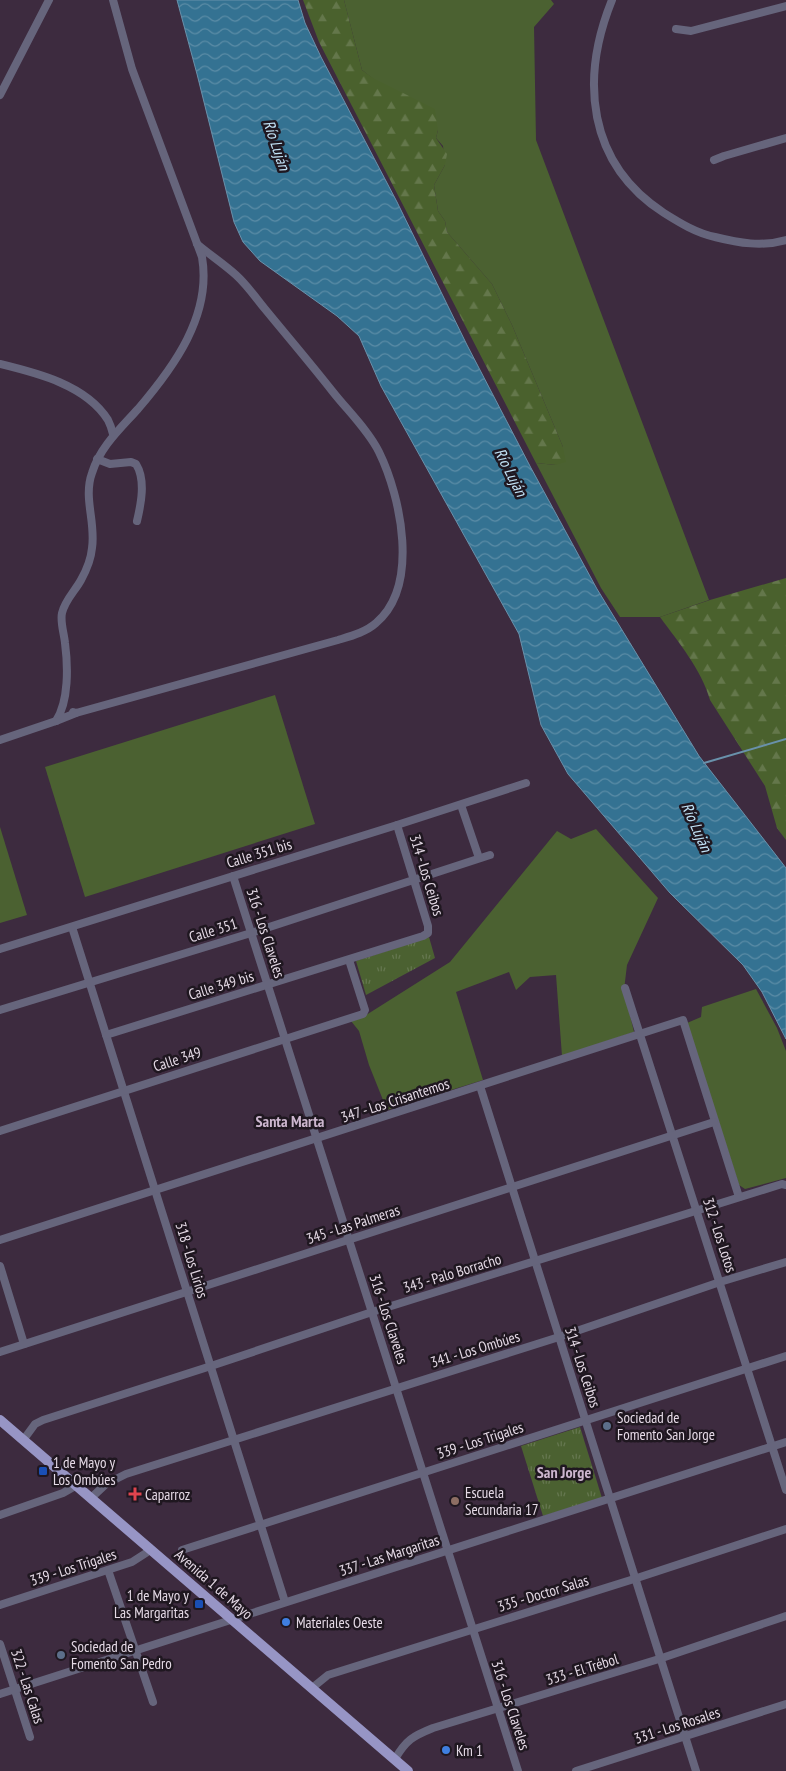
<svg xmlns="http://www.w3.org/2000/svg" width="786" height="1771" font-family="'PT Sans Narrow',sans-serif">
  <defs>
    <pattern id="forest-firs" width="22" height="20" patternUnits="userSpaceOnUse" patternTransform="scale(1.25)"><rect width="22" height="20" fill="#4a612d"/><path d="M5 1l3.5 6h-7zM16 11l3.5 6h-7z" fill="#64774b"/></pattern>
    <pattern id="park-tufts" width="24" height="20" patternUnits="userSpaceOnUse" patternTransform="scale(1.25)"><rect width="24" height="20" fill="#4b6131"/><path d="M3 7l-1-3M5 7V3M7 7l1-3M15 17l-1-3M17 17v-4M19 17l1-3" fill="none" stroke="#65774f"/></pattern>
    <pattern id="water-waves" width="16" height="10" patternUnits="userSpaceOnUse" patternTransform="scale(1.25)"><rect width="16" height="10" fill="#347292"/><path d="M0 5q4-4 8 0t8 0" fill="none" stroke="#5b8ca6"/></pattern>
  </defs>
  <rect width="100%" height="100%" fill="#3d2b3f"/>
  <g fill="#4b6131">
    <polygon points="344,0 551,0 554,4 534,27 536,140 709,600 660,617 620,617 601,588 536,463 556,465 563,447 512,325 492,284 447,232 445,221 438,211 434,185 445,165 443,146 436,138 438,130 362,70"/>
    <polygon points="275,695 315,824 85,897 45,767"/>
    <polygon points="0,827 27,915 0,923"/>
    <polygon points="596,829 658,898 627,965 624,990 634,1032 562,1056 556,975 530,977 516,990 509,972 456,992 483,1080 387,1110 369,1065 359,1031 351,1021 363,1017 450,962 557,831 571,839"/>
    <polygon points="756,989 777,1028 786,1051 786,1178 745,1189 739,1185 687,1023 701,1017 702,1007"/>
  </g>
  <g fill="url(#forest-firs)">
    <polygon points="303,0 344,0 362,70 373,78 435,109 438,130 436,138 447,154 445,165 434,185 438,211 445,221 447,232 492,284 512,325 563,447 566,462 556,465 536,463 319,42"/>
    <path d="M786,578V840L777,828L765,786L710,700C701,669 679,643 660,617L710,600Z"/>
  </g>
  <g fill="url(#park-tufts)">
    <polygon points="429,937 435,958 366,995 356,961"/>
    <polygon points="580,1427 602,1498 543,1516 521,1446"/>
  </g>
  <polygon fill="url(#water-waves)" stroke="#6991ab" points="177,0 298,0 305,23 321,57 397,202 467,345 531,468 597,589 699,756 786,868 786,1039 762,992 743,965 670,893 568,774 541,725 519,634 381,386 359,336 337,316 260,261 243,242 234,222 197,74"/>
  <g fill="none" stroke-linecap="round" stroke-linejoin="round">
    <polyline stroke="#6991ab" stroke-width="2" points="704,763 786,739"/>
    <g stroke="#66657c" stroke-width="8">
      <path d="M612,0C580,79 587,163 664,213C680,223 696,233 715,237C739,243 762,247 786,240"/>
      <polyline points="676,29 691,31 786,6"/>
      <polyline points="0,95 49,0"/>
      <polyline points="714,160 724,156 786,138"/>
      <path d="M0,364C37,373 86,385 108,420C110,424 112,430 113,434"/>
      <path d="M97,459L110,464L131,462L136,464C146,480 141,504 137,521"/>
      <path d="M73,712L76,713L338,640C351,636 366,632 376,623C420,586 401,497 379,452C368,430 348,411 333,392C311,364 288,337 265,309C256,298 247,285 236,275C224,264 210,255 197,244"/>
      <path d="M76,713L56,721C69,701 68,666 65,643C64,633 60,622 62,613C65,600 75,591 81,580C86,571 91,559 92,548C96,522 83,498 92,473C100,447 120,429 138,409C174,367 212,315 202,257L132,69L113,0"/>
      <polyline points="0,740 56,721"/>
      <polyline points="461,805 479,858"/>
      <polyline points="233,876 518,1771"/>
      <polyline points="72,927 285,1602"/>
      <polyline points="0,949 397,825 526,783"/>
      <polyline points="625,988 786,1490"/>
      <polyline points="0,1010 251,933 490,855"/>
      <polyline points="106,1035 423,936 428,933 428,926 397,825"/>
      <polyline points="480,1086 696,1771"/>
      <polyline points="0,1131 363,1014 365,1010 349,960"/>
      <polyline points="0,1240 683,1020 739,1197"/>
      <polyline points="0,1266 24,1344"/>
      <polyline points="0,1352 714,1122"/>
      <polyline points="24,1439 35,1424 43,1420 211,1366 372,1312 782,1184 786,1185"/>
      <polyline points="91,1498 106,1484 126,1474 559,1337 720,1282 786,1262"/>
      <polyline points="0,1515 63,1493 77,1485"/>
      <polyline points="182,1550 786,1356"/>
      <polyline points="108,1570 153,1702"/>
      <polyline points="0,1605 132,1562 146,1553 149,1547"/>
      <polyline points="0,1644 30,1737"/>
      <polyline points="312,1688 328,1675 634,1579 786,1529"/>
      <polyline points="0,1694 786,1442"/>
      <path d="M395,1759C406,1740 413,1736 433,1728L659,1659L786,1616"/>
      <polyline points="576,1771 786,1704"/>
    </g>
    <polyline stroke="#9795c5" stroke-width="10" points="0,1420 408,1771"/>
  </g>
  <g fill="#5c6f8a" stroke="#1f1720" stroke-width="2">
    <circle cx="607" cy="1426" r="5"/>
    <circle cx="61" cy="1655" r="5"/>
  </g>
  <g fill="#1a4fb4" stroke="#1f1720" stroke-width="2">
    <rect x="38" y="1466" width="10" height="10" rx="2.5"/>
    <rect x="194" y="1599" width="10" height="10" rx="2.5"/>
  </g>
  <path fill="#e0444e" stroke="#1f1720" stroke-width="2" d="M132.5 1486.5h5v5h5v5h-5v5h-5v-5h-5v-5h5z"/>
  <circle fill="#8d6e63" stroke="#1f1720" stroke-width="2" cx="455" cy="1501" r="5"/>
  <g fill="#3f7fe0" stroke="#1f1720" stroke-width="2">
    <circle cx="286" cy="1622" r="5"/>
    <circle cx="446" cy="1750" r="5"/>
  </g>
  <g text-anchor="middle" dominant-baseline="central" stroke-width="5" stroke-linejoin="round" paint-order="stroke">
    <g font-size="15" fill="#e5dae6" stroke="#1f1720">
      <text transform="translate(259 853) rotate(-17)">Calle 351 bis</text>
      <text transform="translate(427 875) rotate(73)">314 - Los Ceibos</text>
      <text transform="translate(213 930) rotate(-17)">Calle 351</text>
      <text transform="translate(266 933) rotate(72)">316 - Los Claveles</text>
      <text transform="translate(221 985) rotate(-17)">Calle 349 bis</text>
      <text transform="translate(177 1059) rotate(-18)">Calle 349</text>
      <text transform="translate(395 1100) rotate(-18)">347 - Los Crisantemos</text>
      <text transform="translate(353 1224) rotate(-18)">345 - Las Palmeras</text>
      <text transform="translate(720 1235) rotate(72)">312 - Los Lotos</text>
      <text transform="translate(192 1260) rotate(73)">318 - Los Lirios</text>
      <text transform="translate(452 1273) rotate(-17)">343 - Palo Borracho</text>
      <text transform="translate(389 1319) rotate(72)">316 - Los Claveles</text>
      <text transform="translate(475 1349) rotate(-17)">341 - Los Ombúes</text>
      <text transform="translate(583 1367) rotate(72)">314 - Los Ceibos</text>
      <text transform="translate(480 1440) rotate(-18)">339 - Los Trigales</text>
      <text transform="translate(389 1555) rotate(-18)">337 - Las Margaritas</text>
      <text transform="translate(73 1567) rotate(-18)">339 - Los Trigales</text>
      <text transform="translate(214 1584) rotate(41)">Avenida 1 de Mayo</text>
      <text transform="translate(543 1593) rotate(-17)">335 - Doctor Salas</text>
      <text transform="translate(582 1669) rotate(-17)">333 - El Trébol</text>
      <text transform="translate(28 1686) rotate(72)">322 - Las Calas</text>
      <text transform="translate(511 1705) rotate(72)">316 - Los Claveles</text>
      <text transform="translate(677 1725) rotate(-18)">331 - Los Rosales</text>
    </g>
    <g font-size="15" fill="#e5dae6" stroke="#1f1720" text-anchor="start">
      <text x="617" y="1417">Sociedad de<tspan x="617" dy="17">Fomento San Jorge</tspan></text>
      <text x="53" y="1462">1 de Mayo y<tspan x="53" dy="17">Los Ombúes</tspan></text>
      <text x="465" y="1492">Escuela<tspan x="465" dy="17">Secundaria 17</tspan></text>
      <text x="145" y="1494">Caparroz</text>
      <text x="189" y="1595" text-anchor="end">1 de Mayo y<tspan x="189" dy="17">Las Margaritas</tspan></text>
      <text x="296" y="1622">Materiales Oeste</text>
      <text x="71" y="1646">Sociedad de<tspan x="71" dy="17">Fomento San Pedro</tspan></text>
      <text x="456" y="1750">Km 1</text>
    </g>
    <g font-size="16" font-style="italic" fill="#c1e2f6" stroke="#1f1720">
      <text transform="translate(277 145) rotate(71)">Río Luján</text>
      <text transform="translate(511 472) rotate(63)">Río Luján</text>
      <text transform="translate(697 827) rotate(66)">Río Luján</text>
    </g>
    <g font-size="16" font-weight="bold" fill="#ccb6ce" stroke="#1f1720">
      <text x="290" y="1121">Santa Marta</text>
      <text x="564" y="1472">San Jorge</text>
    </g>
  </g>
</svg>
